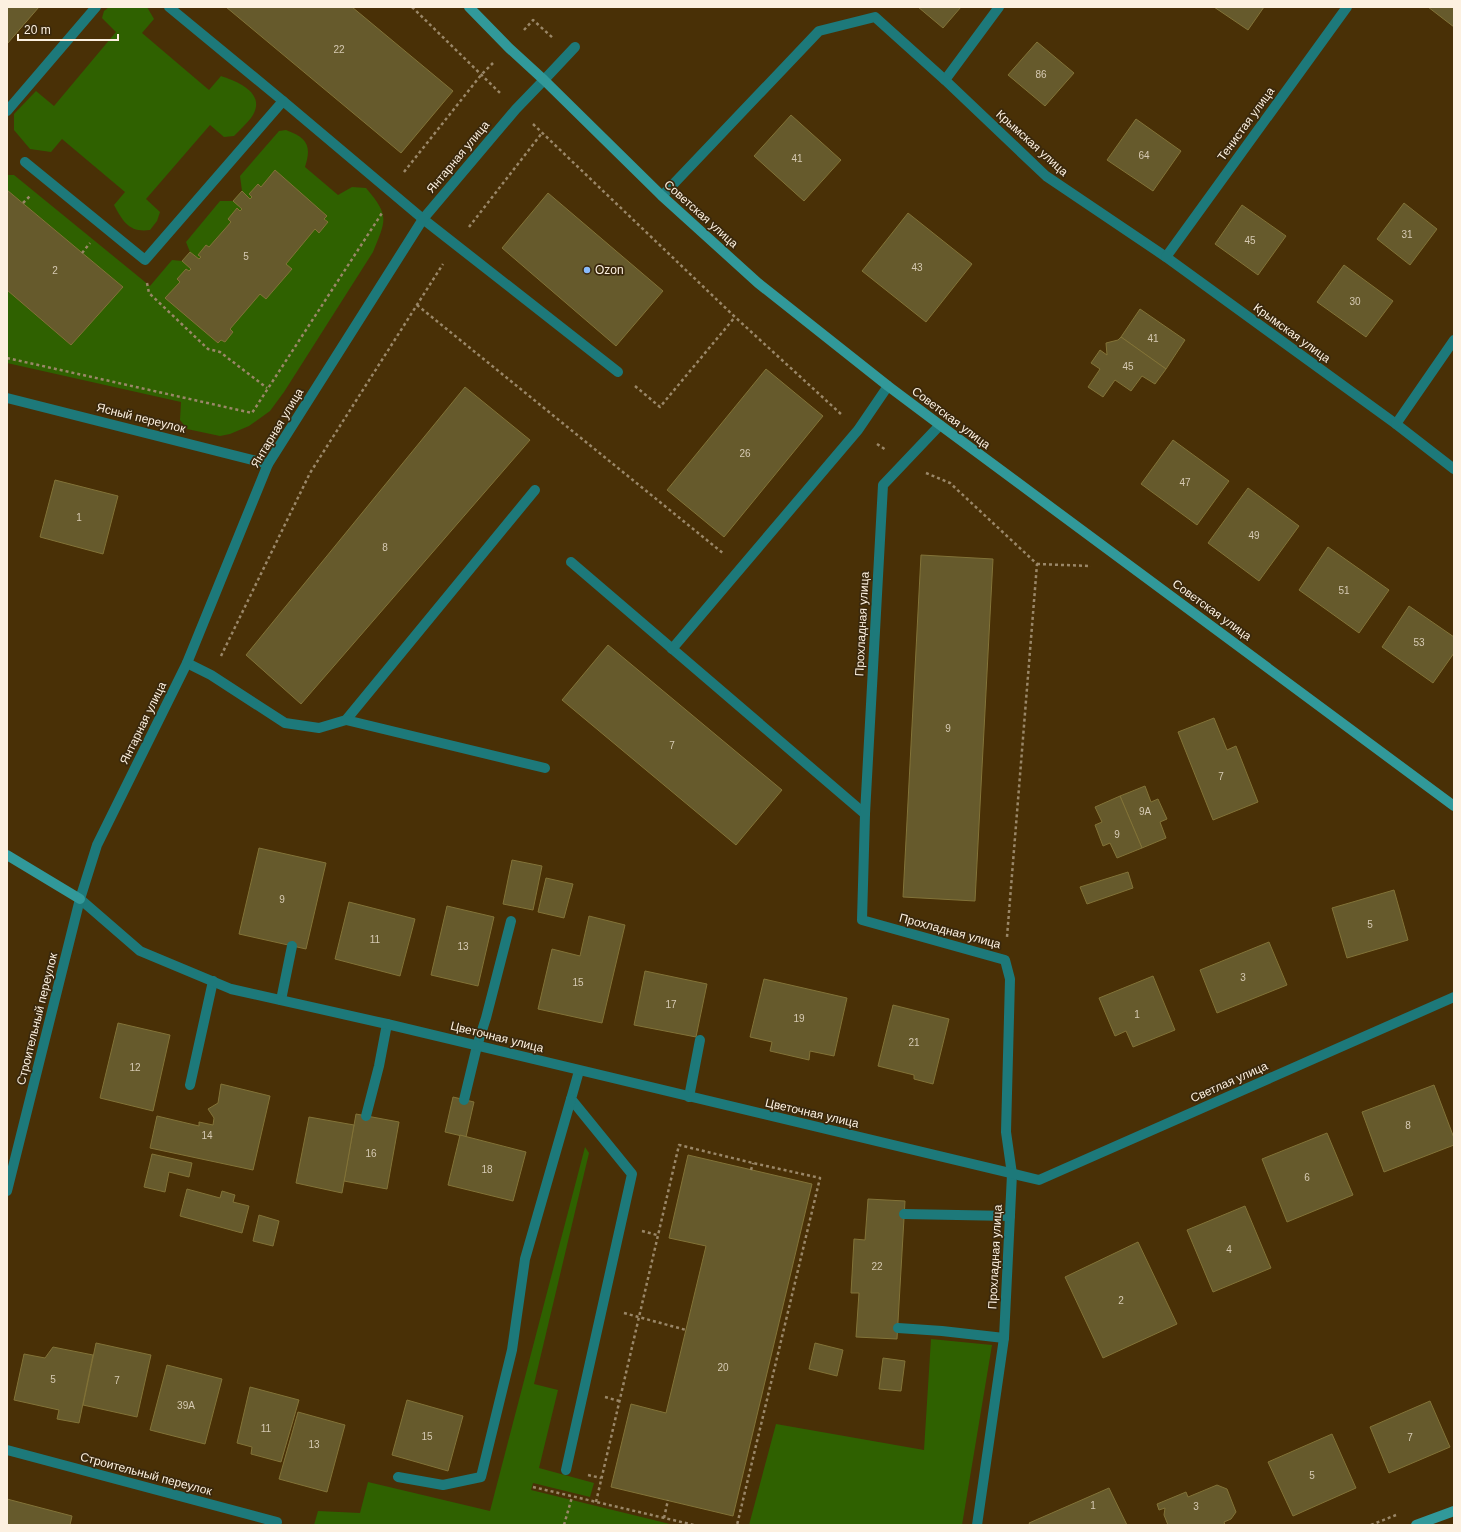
<svg xmlns="http://www.w3.org/2000/svg" width="1461" height="1532" font-family="Helvetica,sans-serif">
  <rect width="100%" height="100%" fill="#493006"/>
  <g fill="#2f6100">
    <path d="M109,7H147L154,19L142,33L209,90L221,76C239,82 268,94 251,118C246,124 240,130 234,136L224,137L210,125L146,199L160,212L157,221L150,230C130,233 123,222 114,205L125,192L62,139L51,152L30,149L14,130V114L36,91L54,106L116,32L102,18L104,11Z"/>
    <path d="M286,130C307,138 312,145 305,167L338,195L352,187L366,188C390,216 386,220 373,252L284,392L270,411L249,426L230,434L220,436L187,429L180,420L181,402L7,363V290L71,345L122,287L7,190V175H14L150,286L172,260L182,261L190,252L186,242L220,201H233L242,191L240,176L279,131Z"/>
    <polygon points="585,1147 589,1153 534,1384 558,1390 539,1468 594,1483 590,1497 533,1483 531,1490 674,1525 314,1525 318,1511 360,1513 368,1482 490,1511"/>
    <polygon points="931,1339 992,1345 962,1525 749,1525 776,1424 924,1450"/>
  </g>
  <g fill="#665a2c" stroke="#827338">
    <polygon points="7,7 39,7 7,44"/>
    <polygon points="226,7 352,7 453,91 401,153"/>
    <polygon points="918,7 961,7 943,28"/>
    <polygon points="1214,7 1264,7 1248,30"/>
    <polygon points="1428,7 1454,7 1454,27"/>
    <polygon points="1037,42 1074,73 1045,106 1008,75"/>
    <polygon points="791,115 841,160 804,201 754,156"/>
    <polygon points="1136,119 1181,151 1153,191 1107,160"/>
    <polygon points="275,170 327,216 324,219 328,222 319,233 315,229 286,264 292,269 266,299 260,294 230,329 233,332 225,342 221,340 218,343 165,298 180,282 177,279 186,269 189,271 191,269 182,261 190,252 199,259 201,257 198,255 206,245 209,247 231,222 228,219 237,208 240,211 242,209 233,201 242,191 250,199 252,197 249,194 258,184 261,187"/>
    <polygon points="7,190 123,287 71,345 7,290"/>
    <polygon points="548,193 663,291 616,346 502,248"/>
    <polygon points="1404,203 1437,229 1410,265 1377,239"/>
    <polygon points="1242,205 1286,236 1258,275 1215,244"/>
    <polygon points="908,213 972,264 926,322 862,271"/>
    <polygon points="1344,265 1393,301 1366,337 1317,302"/>
    <polygon points="1140,309 1185,340 1166,369 1121,337"/>
    <polygon points="1121,337 1166,369 1155,384 1142,376 1131,391 1115,380 1103,397 1088,387 1100,369 1091,363 1100,350 1107,355 1106,343 1118,340"/>
    <polygon points="766,369 823,416 724,537 667,490"/>
    <polygon points="465,387 530,440 301,704 246,655"/>
    <polygon points="1173,440 1229,481 1197,525 1141,484"/>
    <polygon points="55,480 118,496 103,554 40,537"/>
    <polygon points="1248,488 1299,526 1259,581 1208,543"/>
    <polygon points="1328,547 1389,590 1359,633 1299,590"/>
    <polygon points="921,555 993,559 975,901 903,897"/>
    <polygon points="1409,606 1454,637 1454,653 1433,683 1382,647"/>
    <polygon points="608,645 782,790 736,845 562,700"/>
    <polygon points="1214,718 1227,750 1236,746 1258,802 1213,820 1178,732"/>
    <polygon points="1145,786 1151,802 1158,799 1167,819 1160,822 1166,838 1142,848 1120,796"/>
    <polygon points="1120,796 1142,848 1117,858 1110,843 1103,846 1095,825 1102,822 1095,807"/>
    <polygon points="259,848 326,863 306,949 239,934"/>
    <polygon points="512,860 542,866 533,910 503,904"/>
    <polygon points="1128,872 1133,888 1087,904 1080,887"/>
    <polygon points="546,878 573,884 564,918 538,912"/>
    <polygon points="1394,890 1408,940 1347,958 1332,908"/>
    <polygon points="349,902 415,919 400,976 335,959"/>
    <polygon points="447,906 494,917 478,986 431,975"/>
    <polygon points="589,916 625,925 602,1023 538,1009 552,949 580,956"/>
    <polygon points="1269,942 1287,985 1217,1013 1200,970"/>
    <polygon points="645,971 707,984 696,1037 634,1025"/>
    <polygon points="1153,976 1175,1030 1133,1047 1126,1031 1115,1036 1099,998"/>
    <polygon points="764,979 847,998 834,1056 810,1051 809,1060 770,1051 772,1042 750,1037"/>
    <polygon points="893,1005 949,1019 933,1084 914,1079 914,1075 878,1066"/>
    <polygon points="118,1023 170,1035 153,1111 100,1098"/>
    <polygon points="221,1084 270,1096 253,1170 150,1148 157,1116 199,1126 199,1122 213,1125 214,1118 208,1109 218,1103"/>
    <polygon points="1434,1085 1454,1138 1454,1145 1384,1172 1362,1112"/>
    <polygon points="453,1097 474,1102 466,1137 445,1132"/>
    <polygon points="356,1114 399,1122 387,1189 344,1181"/>
    <polygon points="309,1117 354,1125 342,1193 296,1183"/>
    <polygon points="1327,1133 1353,1195 1287,1222 1262,1159"/>
    <polygon points="460,1135 526,1152 513,1201 448,1185"/>
    <polygon points="152,1154 192,1163 189,1177 169,1172 165,1192 144,1187"/>
    <polygon points="688,1155 812,1184 733,1516 611,1487 631,1404 666,1413 706,1246 669,1238"/>
    <polygon points="187,1189 220,1198 222,1191 235,1195 233,1202 249,1206 242,1233 180,1216"/>
    <polygon points="868,1199 905,1201 897,1339 856,1337 859,1293 851,1293 854,1239 865,1240"/>
    <polygon points="1245,1206 1271,1268 1213,1292 1187,1230"/>
    <polygon points="259,1215 279,1221 273,1246 253,1241"/>
    <polygon points="1138,1242 1177,1324 1103,1358 1065,1277"/>
    <polygon points="96,1343 151,1355 137,1417 83,1405"/>
    <polygon points="815,1343 843,1350 837,1376 809,1369"/>
    <polygon points="53,1347 93,1355 79,1423 57,1419 59,1410 14,1400 24,1354 45,1358"/>
    <polygon points="883,1358 905,1361 901,1391 879,1389"/>
    <polygon points="167,1365 222,1379 205,1444 150,1430"/>
    <polygon points="250,1387 299,1400 281,1462 251,1454 252,1447 237,1443"/>
    <polygon points="407,1400 463,1416 448,1471 392,1455"/>
    <polygon points="1430,1401 1450,1447 1389,1473 1370,1427"/>
    <polygon points="298,1412 345,1425 327,1492 279,1479"/>
    <polygon points="1332,1434 1356,1488 1293,1516 1268,1462"/>
    <polygon points="1217,1485 1227,1489 1236,1512 1231,1519 1224,1522 1225,1525 1168,1525 1164,1515 1165,1508 1159,1510 1157,1504 1186,1492 1188,1497"/>
    <polygon points="1109,1488 1127,1525 1030,1525 1029,1523"/>
    <polygon points="7,1499 72,1516 70,1525 7,1525"/>
  </g>
  <g fill="none" stroke-linecap="round" stroke-linejoin="round">
    <g stroke="#9a8768" stroke-width="2.5" stroke-dasharray="3 3" stroke-linecap="butt">
      <polyline points="412,7 500,93"/>
      <polyline points="524,30 533,20 553,38"/>
      <polyline points="533,124 735,317 842,415"/>
      <polyline points="404,172 481,75 493,63"/>
      <polyline points="23,203 30,196"/>
      <polyline points="469,227 542,133"/>
      <polyline points="82,253 90,243"/>
      <polyline points="147,283 149,293 208,349 220,352 267,388"/>
      <polyline points="417,305 724,554"/>
      <polyline points="7,358 252,413 382,213"/>
      <polyline points="635,386 660,407 735,317"/>
      <polyline points="877,444 886,450"/>
      <polyline points="926,473 950,483 1037,564 1007,937"/>
      <polyline points="1037,564 1091,566"/>
      <polyline points="221,656 310,473 443,264"/>
      <polyline points="751,1170 753,1163"/>
      <polyline points="642,1231 657,1235"/>
      <polyline points="624,1313 686,1330"/>
      <polyline points="605,1397 619,1401"/>
      <polyline points="588,1475 601,1478"/>
      <polyline points="533,1487 694,1525"/>
      <polyline points="596,1502 679,1145 753,1163 820,1178 737,1525"/>
      <polyline points="664,1518 668,1500"/>
      <polyline points="564,1525 572,1497"/>
      <polyline points="1371,1525 1396,1515"/>
    </g>
    <g stroke="#1d797a" stroke-width="10">
      <polyline points="169,7 283,101"/>
      <polyline points="544,80 575,47"/>
      <polyline points="7,111 96,7"/>
      <polyline points="25,162 145,260 283,101 423,219 618,372"/>
      <polyline points="571,562 865,814"/>
      <polyline points="672,649 858,430 888,386"/>
      <polyline points="187,663 211,675 285,723 319,728 346,720 535,490"/>
      <polyline points="346,720 545,768"/>
      <polyline points="281,1000 292,946"/>
      <polyline points="190,1085 213,981"/>
      <polyline points="689,1097 700,1040"/>
      <polyline points="464,1100 477,1046 486,1018 511,921"/>
      <polyline points="366,1116 379,1066 387,1024"/>
      <polyline points="904,1214 1010,1216"/>
      <polyline points="898,1328 942,1331 1004,1338"/>
      <polyline points="566,1470 632,1174 571,1099 579,1071"/>
      <polyline points="398,1477 443,1485 481,1477 512,1350 525,1259 571,1099"/>
    </g>
    <g stroke="#1d797a" stroke-width="10">
      <polyline points="945,80 999,7"/>
      <polyline points="662,196 819,31 875,17 945,80 1046,176 1166,257 1396,424 1454,469"/>
      <polyline points="1166,257 1347,7"/>
      <polyline points="7,398 268,464"/>
      <polyline points="1396,424 1454,340"/>
      <polyline points="940,425 883,485 865,814 862,920 1005,960 1010,979 1006,1132 1012,1174 1004,1338 977,1525"/>
      <polyline points="80,899 140,951 231,989 387,1024 1039,1180 1454,997"/>
      <polyline points="7,1191 80,899 97,845 187,663 268,464 423,219 516,109 544,80"/>
      <polyline points="7,1450 277,1522"/>
    </g>
    <g stroke="#31999a" stroke-width="10">
      <polyline points="469,7 509,48 544,80 662,196 758,283 888,386 940,425 1454,806"/>
      <polyline points="7,855 80,899"/>
      <polyline points="1416,1525 1454,1511"/>
    </g>
  </g>
  <circle fill="#88bafc" stroke="#3a280c" stroke-width="1.5" cx="587" cy="270" r="4"/>
  <g text-anchor="middle" dominant-baseline="central" stroke-width="3.5" stroke-linejoin="round" paint-order="stroke">
    <g font-size="10" fill="#d6cab3">
      <text x="339" y="49">22</text>
      <text x="1041" y="74">86</text>
      <text x="1144" y="155">64</text>
      <text x="797" y="158">41</text>
      <text x="1407" y="234">31</text>
      <text x="1250" y="240">45</text>
      <text x="246" y="256">5</text>
      <text x="917" y="267">43</text>
      <text x="55" y="270">2</text>
      <text x="1355" y="301">30</text>
      <text x="1153" y="338">41</text>
      <text x="1128" y="366">45</text>
      <text x="745" y="453">26</text>
      <text x="1185" y="482">47</text>
      <text x="79" y="517">1</text>
      <text x="1254" y="535">49</text>
      <text x="385" y="547">8</text>
      <text x="1344" y="590">51</text>
      <text x="1419" y="642">53</text>
      <text x="948" y="728">9</text>
      <text x="672" y="745">7</text>
      <text x="1221" y="776">7</text>
      <text x="1145" y="811">9А</text>
      <text x="1117" y="834">9</text>
      <text x="282" y="899">9</text>
      <text x="1370" y="924">5</text>
      <text x="375" y="939">11</text>
      <text x="463" y="946">13</text>
      <text x="1243" y="977">3</text>
      <text x="578" y="982">15</text>
      <text x="671" y="1004">17</text>
      <text x="1137" y="1014">1</text>
      <text x="799" y="1018">19</text>
      <text x="914" y="1042">21</text>
      <text x="135" y="1067">12</text>
      <text x="1408" y="1125">8</text>
      <text x="207" y="1135">14</text>
      <text x="371" y="1153">16</text>
      <text x="487" y="1169">18</text>
      <text x="1307" y="1177">6</text>
      <text x="1229" y="1249">4</text>
      <text x="877" y="1266">22</text>
      <text x="1121" y="1300">2</text>
      <text x="723" y="1367">20</text>
      <text x="53" y="1379">5</text>
      <text x="117" y="1380">7</text>
      <text x="186" y="1405">39А</text>
      <text x="266" y="1428">11</text>
      <text x="427" y="1436">15</text>
      <text x="1410" y="1437">7</text>
      <text x="314" y="1444">13</text>
      <text x="1312" y="1475">5</text>
      <text x="1093" y="1505">1</text>
      <text x="1196" y="1506">3</text>
    </g>
    <g font-size="12" fill="#fcf0e0" stroke="#3a280c">
      <text transform="translate(1246 124) rotate(-54)">Тенистая улица</text>
      <text transform="translate(1032 143) rotate(42)">Крымская улица</text>
      <text transform="translate(458 157) rotate(-50)">Янтарная улица</text>
      <text transform="translate(701 214) rotate(42)">Советская улица</text>
      <text transform="translate(1292 333) rotate(36)">Крымская улица</text>
      <text transform="translate(141 418) rotate(14)">Ясный переулок</text>
      <text transform="translate(951 418) rotate(37)">Советская улица</text>
      <text transform="translate(277 428) rotate(-59)">Янтарная улица</text>
      <text transform="translate(1212 610) rotate(36)">Советская улица</text>
      <text transform="translate(862 624) rotate(-87)">Прохладная улица</text>
      <text transform="translate(143 723) rotate(-64)">Янтарная улица</text>
      <text transform="translate(950 931) rotate(15)">Прохладная улица</text>
      <text transform="translate(37 1019) rotate(-76)">Строительный переулок</text>
      <text transform="translate(497 1037) rotate(14)">Цветочная улица</text>
      <text transform="translate(1229 1082) rotate(-24)">Светлая улица</text>
      <text transform="translate(812 1113) rotate(13)">Цветочная улица</text>
      <text transform="translate(995 1257) rotate(-87)">Прохладная улица</text>
      <text transform="translate(146 1474) rotate(15)">Строительный переулок</text>
    </g>
    <g font-size="12" fill="#fcf0e0" stroke="#3a280c" text-anchor="start">
      <text x="595" y="270">Ozon</text>
    </g>
  </g>
  <rect width="1461" height="1532" fill="none" stroke="#fcf0e0" stroke-width="16"/>
  <path d="M18 34v6h100v-6" fill="none" stroke="#fcf0e0" stroke-width="2"/>
  <text x="24" y="34" font-size="12" fill="#fcf0e0" stroke="#3a280c" stroke-width="3" paint-order="stroke">20 m</text>
</svg>
